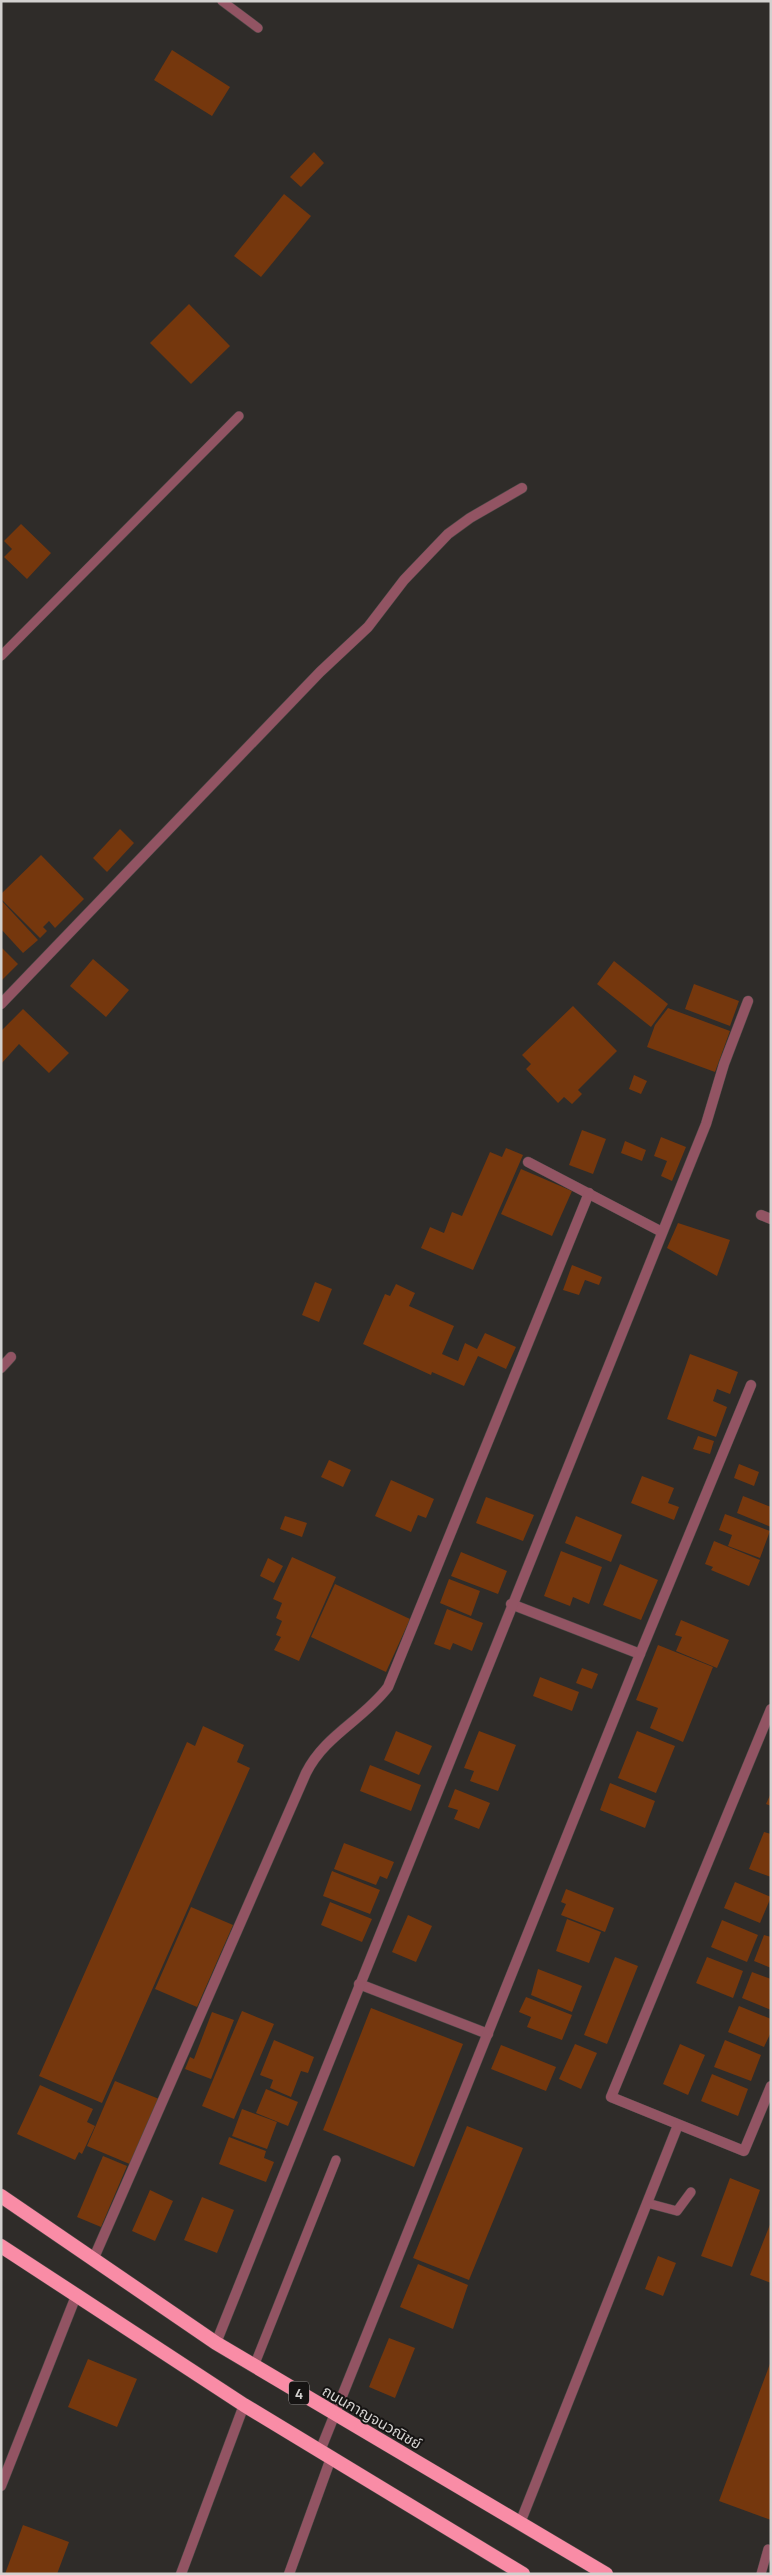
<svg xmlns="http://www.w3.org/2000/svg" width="772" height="2575" font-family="Manrope,'Noto Sans Thai',sans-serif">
  <rect width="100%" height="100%" fill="#2f2c29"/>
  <g fill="#75370d">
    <polygon points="172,50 230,87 212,116 154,80"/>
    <polygon points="314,152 324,163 301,187 290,177"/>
    <polygon points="284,194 311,216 261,277 234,256"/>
    <polygon points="189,304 230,346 191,384 150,343"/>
    <polygon points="21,524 51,553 27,579 4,557 12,549 4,541"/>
    <polygon points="120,829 134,843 107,872 93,858"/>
    <polygon points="41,855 84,899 55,928 49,921 43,927 47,931 40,938 1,899 1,894"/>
    <polygon points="1,900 38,940 23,953 1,929"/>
    <polygon points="1,947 18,964 1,981"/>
    <polygon points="93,959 129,990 106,1017 70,986"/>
    <polygon points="614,961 668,1004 651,1027 597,984"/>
    <polygon points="694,984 739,1001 730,1026 685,1009"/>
    <polygon points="573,1006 617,1051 578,1090 582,1094 572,1104 564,1097 558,1103 526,1069 531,1064 522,1055"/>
    <polygon points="668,1008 730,1031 715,1072 647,1047 655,1025"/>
    <polygon points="23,1009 69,1053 49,1073 19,1044 1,1064 1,1031"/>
    <polygon points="634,1075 647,1081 641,1094 629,1089"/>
    <polygon points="582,1130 606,1139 593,1174 569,1165"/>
    <polygon points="661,1137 686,1147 672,1181 661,1176 667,1161 654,1156"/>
    <polygon points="625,1141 646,1150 642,1161 621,1153"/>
    <polygon points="506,1148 523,1155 473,1270 421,1248 430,1227 444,1233 452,1212 462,1216 490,1152 502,1157"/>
    <polygon points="521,1169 572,1191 552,1236 501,1214"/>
    <polygon points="678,1223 730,1240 717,1276 667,1248"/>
    <polygon points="572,1265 602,1277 599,1285 585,1280 579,1295 563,1290"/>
    <polygon points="315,1282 332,1289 319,1322 302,1315"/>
    <polygon points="396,1284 415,1293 409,1306 454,1326 442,1354 458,1361 465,1343 477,1349 485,1333 516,1347 506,1369 478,1356 464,1386 432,1372 431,1375 363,1344 385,1294 390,1296"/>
    <polygon points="690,1354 738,1372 730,1394 717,1389 713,1401 727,1407 716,1437 667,1419"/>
    <polygon points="698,1436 714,1441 710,1454 693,1449"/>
    <polygon points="329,1460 351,1470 343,1487 321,1477"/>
    <polygon points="739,1464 759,1472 754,1486 734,1478"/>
    <polygon points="642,1476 674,1488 668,1503 679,1507 674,1520 631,1503"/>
    <polygon points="391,1480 434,1499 426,1518 418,1515 411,1532 375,1516"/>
    <polygon points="743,1496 771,1507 771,1527 737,1513"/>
    <polygon points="486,1497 534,1515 523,1541 476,1523"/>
    <polygon points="725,1514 770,1531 760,1558 728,1546 732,1535 719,1530"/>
    <polygon points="285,1516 307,1523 302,1537 280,1529"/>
    <polygon points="576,1516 622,1535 611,1562 565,1543"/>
    <polygon points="714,1541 760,1560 749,1586 711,1570 713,1567 705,1564"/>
    <polygon points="561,1551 602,1567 589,1604 573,1597 570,1606 544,1596"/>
    <polygon points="461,1552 507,1571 498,1594 451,1576"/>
    <polygon points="292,1557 336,1577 299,1661 274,1650 281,1637 276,1635 282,1621 276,1618 282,1603 273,1599"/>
    <polygon points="268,1558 283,1566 274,1583 260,1576"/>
    <polygon points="620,1564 658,1580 641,1620 603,1605"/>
    <polygon points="449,1579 480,1591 471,1616 440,1603"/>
    <polygon points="335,1584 410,1619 386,1672 311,1637"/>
    <polygon points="447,1609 483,1623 472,1651 453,1643 450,1650 434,1644"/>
    <polygon points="681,1620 729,1640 717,1668 676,1651 682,1637 675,1635"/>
    <polygon points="658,1645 713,1667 683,1742 650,1728 658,1708 636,1700"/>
    <polygon points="582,1668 598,1674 592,1689 576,1683"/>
    <polygon points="540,1677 579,1692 572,1711 533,1696"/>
    <polygon points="203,1726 244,1745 237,1762 250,1768 102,2103 39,2076 187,1742 195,1746"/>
    <polygon points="396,1731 432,1746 419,1775 384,1760"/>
    <polygon points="479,1731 516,1745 498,1791 470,1781 474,1771 464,1768"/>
    <polygon points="637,1731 675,1746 656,1793 618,1778"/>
    <polygon points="370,1765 421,1785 411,1811 360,1791"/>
    <polygon points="610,1783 655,1801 645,1828 600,1810"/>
    <polygon points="455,1789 490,1803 479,1829 454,1819 458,1810 448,1807"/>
    <polygon points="771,1793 771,1806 766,1804"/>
    <polygon points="764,1832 771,1834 771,1877 749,1869"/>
    <polygon points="344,1843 394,1862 387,1879 380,1876 376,1885 334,1869"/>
    <polygon points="332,1871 380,1890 370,1914 323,1896"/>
    <polygon points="735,1882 771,1897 760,1923 724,1908"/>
    <polygon points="566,1889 614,1908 605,1932 561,1915 566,1904 561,1902"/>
    <polygon points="330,1902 372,1919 362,1942 321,1925"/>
    <polygon points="191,1907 233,1925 197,2007 155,1989"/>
    <polygon points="408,1915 432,1926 416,1962 392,1952"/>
    <polygon points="567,1919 601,1932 589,1963 556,1951"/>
    <polygon points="722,1920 758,1935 747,1962 711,1947"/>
    <polygon points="764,1935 771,1937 771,1968 754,1961"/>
    <polygon points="615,1957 638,1966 607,2044 584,2035"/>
    <polygon points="707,1957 743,1971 733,1998 696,1983"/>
    <polygon points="538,1969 582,1986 572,2012 531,1995"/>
    <polygon points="752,1972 771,1979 771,2010 742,1998"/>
    <polygon points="526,1997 572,2015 562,2040 527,2027 531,2017 519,2012"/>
    <polygon points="739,2006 771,2019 771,2032 764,2047 728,2032"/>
    <polygon points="371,2008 463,2044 414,2167 323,2130"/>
    <polygon points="242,2011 274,2024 234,2119 202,2106"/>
    <polygon points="212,2012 234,2020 211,2079 185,2069 190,2057 194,2059"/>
    <polygon points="274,2040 314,2057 308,2073 301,2071 291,2097 270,2088 273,2080 260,2075"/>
    <polygon points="725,2040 761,2055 751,2081 714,2067"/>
    <polygon points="575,2044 597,2053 581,2089 559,2079"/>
    <polygon points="680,2044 705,2055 688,2095 663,2084"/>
    <polygon points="501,2045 556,2067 546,2091 491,2069"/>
    <polygon points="712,2074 748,2089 738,2116 701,2101"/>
    <polygon points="115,2081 159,2099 132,2165 87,2146"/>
    <polygon points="40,2085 93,2109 87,2122 95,2126 82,2154 79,2152 75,2160 17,2134"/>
    <polygon points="266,2089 298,2102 288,2126 256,2113"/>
    <polygon points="242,2109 277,2122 267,2149 232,2136"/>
    <polygon points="467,2126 523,2148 469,2280 413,2258"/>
    <polygon points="229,2137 266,2151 264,2158 274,2162 266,2182 219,2164"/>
    <polygon points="103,2156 127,2166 101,2227 77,2217"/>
    <polygon points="730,2178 760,2190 732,2267 701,2256"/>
    <polygon points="150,2190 173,2201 155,2241 132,2231"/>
    <polygon points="202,2197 234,2210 217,2253 184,2240"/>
    <polygon points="771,2222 771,2283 750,2275"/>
    <polygon points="658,2256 676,2263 663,2296 645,2289"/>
    <polygon points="418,2264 468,2285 453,2329 400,2307"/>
    <polygon points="389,2338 415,2348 395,2398 369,2387"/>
    <polygon points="88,2359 137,2379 117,2427 68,2407"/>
    <polygon points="771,2361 771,2520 719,2501"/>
    <polygon points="23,2525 69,2542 57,2574 5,2574"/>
  </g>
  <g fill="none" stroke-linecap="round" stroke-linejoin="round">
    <g stroke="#4d4a47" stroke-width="10">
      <g id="service">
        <polyline points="222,1 258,28"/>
        <polyline points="1,656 239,416"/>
        <polyline points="647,2203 677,2211 691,2192"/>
        <polyline points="254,2366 336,2160"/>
        <polyline points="761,2574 768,2549"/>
      </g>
    </g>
    <g stroke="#4d4a47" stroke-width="11">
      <g id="minor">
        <polyline points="1,1004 320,672 368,627 404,580 448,534 470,518 522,488"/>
        <polyline points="528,1162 662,1232"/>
        <polyline points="761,1215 771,1219"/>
        <polyline points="1,1368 11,1357"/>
        <polyline points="511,1604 640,1654"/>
        <polyline points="771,1709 611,2097 744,2151 771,2086"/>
        <polyline points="359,1984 488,2034"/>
        <path d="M93,2260L306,1773C325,1735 363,1720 388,1687L589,1193"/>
        <polyline points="216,2343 706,1124 724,1064 748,1001"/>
        <polyline points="320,2451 640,1654 751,1385"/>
        <polyline points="1,2486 76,2296"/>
        <polyline points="520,2523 678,2125"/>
        <polyline points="181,2574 244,2405"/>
        <polyline points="289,2574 331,2458"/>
      </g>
    </g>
    <g stroke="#4d4a47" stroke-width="15">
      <g id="trunk">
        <polyline points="1,2196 216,2343 606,2574"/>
        <polyline points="1,2246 244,2405 523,2574"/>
      </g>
    </g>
    <use href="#service" stroke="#925463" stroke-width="9"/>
    <use href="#minor" stroke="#925463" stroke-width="10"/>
    <use href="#trunk" stroke="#f98ca6" stroke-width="14"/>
  </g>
  <g text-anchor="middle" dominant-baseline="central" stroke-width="4" stroke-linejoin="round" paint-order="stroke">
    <rect fill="#161413" stroke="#9a9897" stroke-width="1" x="289" y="2381.5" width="20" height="23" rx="4"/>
    <g font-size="14" font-weight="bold" fill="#d3d1cf">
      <text x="299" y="2393">4</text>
    </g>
    <g font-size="15" fill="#d3d1cf" stroke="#161413">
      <text transform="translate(372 2417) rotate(30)">ถนนกาญจนวณิชย์</text>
    </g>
  </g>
  <rect width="772" height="2575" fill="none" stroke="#d3d1cf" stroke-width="5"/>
</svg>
